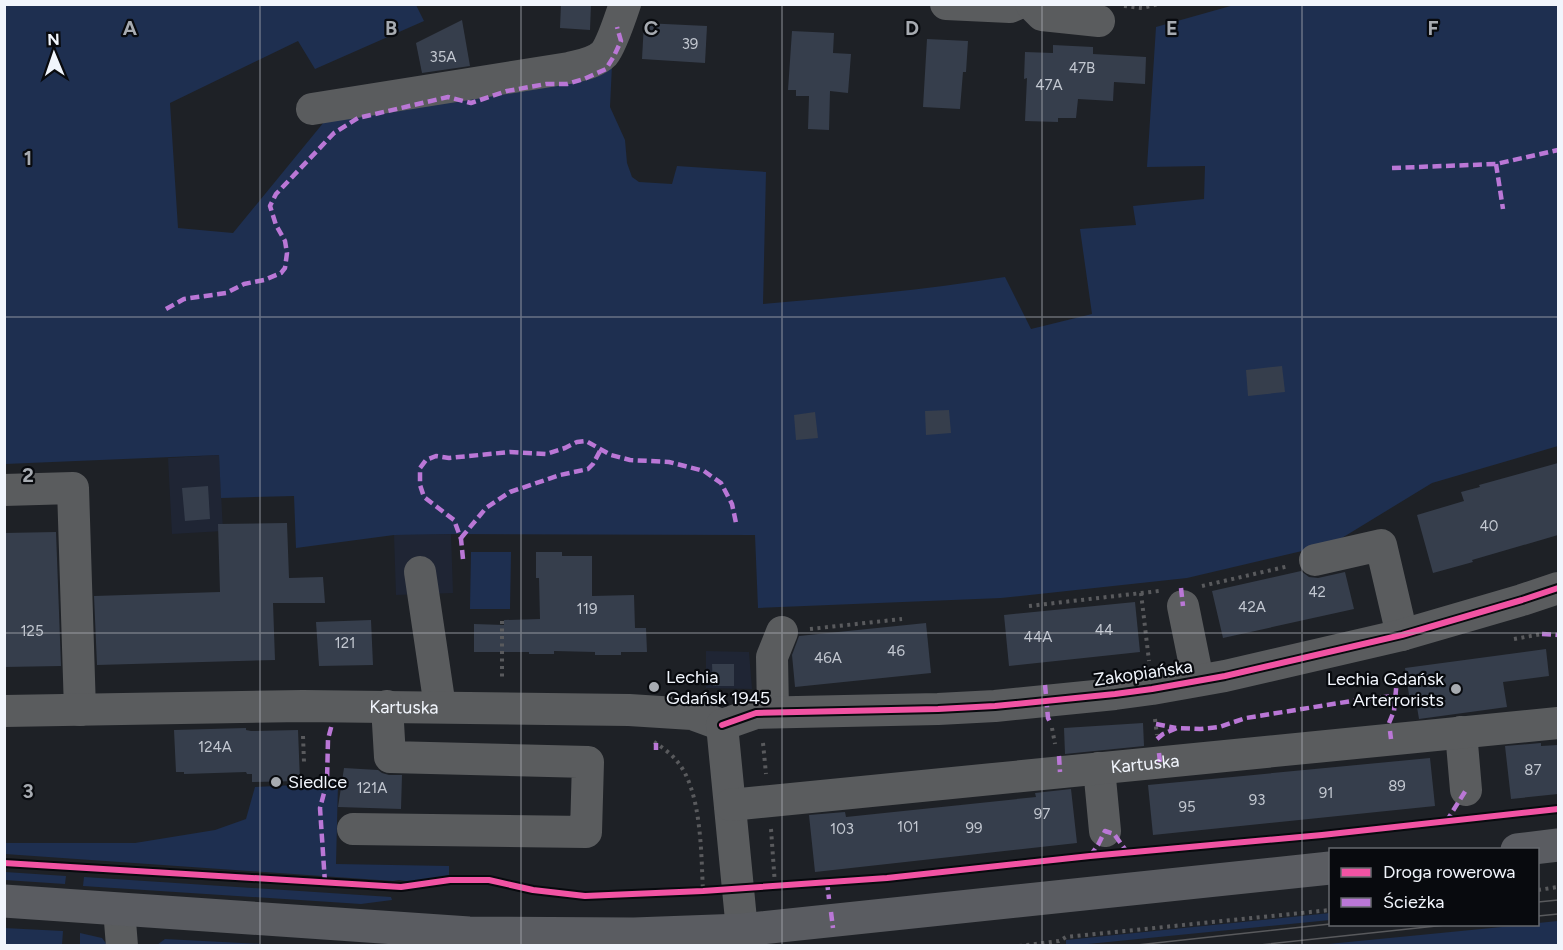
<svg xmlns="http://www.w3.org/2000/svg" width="1563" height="950" font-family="Figtree,sans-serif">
  <rect width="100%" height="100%" fill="#1e2126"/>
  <g fill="#1f2534">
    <polygon points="219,455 223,531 172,534 168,458"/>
    <polygon points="451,534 453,593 396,595 394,535"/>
    <polygon points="706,651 749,652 752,689 706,688"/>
  </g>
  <g fill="#1e2f50">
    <path d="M4,5H416L424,21L315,69L298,41L170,103L178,228L233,233L333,111L612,65L610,107L625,140L627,163L632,177L639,182L672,184L677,166L766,172L763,304C844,297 925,290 1005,277L1031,329L1092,314L1080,229L1136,225L1133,206L1204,199L1205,166L1147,167L1156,27L1234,5H1558V446L1432,483L1332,544L1187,578L1001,598L758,608L755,535L451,534L394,535L296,548L294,496L221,498L219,455L5,464Z"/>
    <polygon points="471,552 511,552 510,609 470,609"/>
    <polygon points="338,783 336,864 449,866 449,875 417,883 399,880 393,881 5,854 5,843 135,843 215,830 246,819 255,787"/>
    <polygon points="5,872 66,876 65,884 5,880"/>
    <polygon points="84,877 391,897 392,900 361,904 83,886"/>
    <polygon points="1330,913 1330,920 1078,945 1066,945 1066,940"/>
    <polygon points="1558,921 1558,945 1318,945 1522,925 1538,924 1538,923"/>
    <polygon points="4,928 63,931 62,945 5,945"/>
    <polygon points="80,933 102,938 108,946 80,946"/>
    <polygon points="165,939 283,945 157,945"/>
  </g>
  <g fill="#363e4c">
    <polygon points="561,4 591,4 590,30 560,28"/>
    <polygon points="462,20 470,66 422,73 416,43"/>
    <polygon points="644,23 707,26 705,63 642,59"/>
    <polygon points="792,31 834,33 833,53 851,54 848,93 830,91 829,130 808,129 809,96 796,96 796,90 788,90"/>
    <polygon points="927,39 968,41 966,72 963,72 960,109 923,107"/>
    <polygon points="1053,45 1093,47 1093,54 1146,57 1145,84 1114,82 1113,101 1078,99 1076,118 1058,118 1058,122 1025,121 1027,78 1024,79 1025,52 1053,53"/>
    <polygon points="1282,366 1285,392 1248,396 1246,370"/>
    <polygon points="949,410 951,433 926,435 925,411"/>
    <polygon points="815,412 818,438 796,440 794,415"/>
    <polygon points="1558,463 1558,535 1472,560 1473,562 1433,573 1417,515 1464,501 1461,492 1480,487 1479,485"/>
    <polygon points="208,486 210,519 185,521 182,488"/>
    <polygon points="287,523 289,578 323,577 325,603 273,603 275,660 97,665 94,596 220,592 218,524"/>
    <polygon points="56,532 61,666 4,667 4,533"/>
    <polygon points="536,552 562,552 562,556 592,556 592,596 634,595 635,628 646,628 647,652 621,652 621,655 595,655 595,652 554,651 554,654 529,654 529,652 474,652 474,624 504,625 504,620 540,619 539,578 536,578"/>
    <polygon points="1301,571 1309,577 1318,578 1345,572 1354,609 1223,638 1212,591"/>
    <polygon points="1135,602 1140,652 1009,666 1004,615"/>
    <polygon points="371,620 373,665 319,666 316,622"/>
    <polygon points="926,623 931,673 795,687 792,655 799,636"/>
    <polygon points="1546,649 1549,676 1503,682 1507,707 1419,719 1415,695 1409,695 1405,668"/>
    <polygon points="712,664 734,664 734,686 713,686"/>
    <polygon points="1143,723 1144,746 1065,754 1064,728"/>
    <polygon points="246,728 246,730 251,731 298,730 300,781 252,782 252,774 247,774 246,772 184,774 184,772 176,772 174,730"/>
    <polygon points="1541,743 1541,746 1558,745 1558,794 1511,799 1505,746"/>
    <polygon points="1430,758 1435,806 1153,835 1148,785"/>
    <polygon points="344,768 378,770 382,773 389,775 402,775 401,809 338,807"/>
    <polygon points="1071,789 1077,843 815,872 809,815 845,812 846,817 1036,797 1035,793"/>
  </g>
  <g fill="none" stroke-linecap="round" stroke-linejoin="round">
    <g stroke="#595a5d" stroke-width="4" stroke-dasharray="3 4.5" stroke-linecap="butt">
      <polyline points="1124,6 1142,8 1159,4"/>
      <polyline points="1202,586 1289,566"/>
      <polyline points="1141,593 1149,661"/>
      <polyline points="1029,606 1159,591"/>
      <polyline points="502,621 502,680"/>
      <polyline points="810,629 902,619"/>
      <polyline points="1514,639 1542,634"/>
      <polyline points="1155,719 1157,735"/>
      <polyline points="1052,728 1055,744"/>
      <polyline points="303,736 304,762"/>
      <path d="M654,742C662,747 670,753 676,760C702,789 701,854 703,891"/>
      <polyline points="763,743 766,774"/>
      <polyline points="771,829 775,885"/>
      <polyline points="1538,890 1558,887"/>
      <polyline points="1019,946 1059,941 1066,937 1330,910"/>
    </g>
    <g stroke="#5a5c5e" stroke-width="32">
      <polyline points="946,4 1010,7 1017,4"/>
      <polyline points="1031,4 1042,15 1099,21"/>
      <path d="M312,109L569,68C581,65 595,63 604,54C611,46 621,16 625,4"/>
      <polyline points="4,490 73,488 80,710"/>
      <polyline points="1315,560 1381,545 1402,635"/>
      <polyline points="420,572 440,707"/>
      <polyline points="1183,606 1198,680"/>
      <path id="s1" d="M4,711L303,706L629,710L692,714L722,725"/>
      <polyline points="773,712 772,657 782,632"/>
      <polyline points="722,725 756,713 938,709 995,706 1115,694 1152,689 1225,676 1402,635 1522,600 1558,588"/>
      <polyline points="722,725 742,930"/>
      <polyline points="1461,732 1466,790"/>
      <polyline points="1099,768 1105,831"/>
      <path id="s2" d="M730,805L1558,723"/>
      <polyline points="353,829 586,832 588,762 390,757 387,706"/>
      <polyline points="119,909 122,946"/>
    </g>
    <g stroke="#5a5c61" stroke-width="33">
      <polyline points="1517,850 1558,845"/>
      <polyline points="4,901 469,933 634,934 742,930 1330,868"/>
    </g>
    <g stroke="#595a5d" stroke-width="1.5">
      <polyline points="1538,902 1558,900"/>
      <polyline points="1538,916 1558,914"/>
      <polyline points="1128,946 1330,924"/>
      <polyline points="1250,946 1455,924"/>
    </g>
    <g stroke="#ba77d6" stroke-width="4.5" stroke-dasharray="9 4.5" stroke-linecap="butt">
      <polyline points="1496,164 1503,209"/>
      <polyline points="1392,168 1496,164 1558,150"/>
      <polyline points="166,309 184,299 226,293 244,284 264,280 281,273 285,268 287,253 285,241 276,225 270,206 276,194 334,133 358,118 448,97 471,103 507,91 546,84 567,84 584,79 606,69 614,56 621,41 617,27"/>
      <polyline points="461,538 486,508 510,492 560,475 588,469 593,464 601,449"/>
      <polyline points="463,559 461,539 454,520 424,497 420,485 420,468 426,460 436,456 449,458 510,452 546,454 565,448 577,442 586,441 611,455 630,460 669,462 704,471 721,483 732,504 736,523"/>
      <polyline points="1181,588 1183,606"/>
      <polyline points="1542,634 1558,635"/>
      <polyline points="1045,685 1048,718 1051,724"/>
      <polyline points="1389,723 1394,711 1397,679"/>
      <polyline points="1156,724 1176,728"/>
      <polyline points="1390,731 1391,739"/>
      <polyline points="1157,739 1163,734 1177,728 1200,729 1219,727 1246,718 1358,700 1394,696"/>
      <polyline points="656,743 656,750"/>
      <polyline points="1159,753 1160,762"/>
      <polyline points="1059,756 1060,772"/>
      <polyline points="1446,822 1466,790"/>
      <polyline points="1090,856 1098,845 1105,831 1114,834 1127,852"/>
      <polyline points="827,881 829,899"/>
      <polyline points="325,883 320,808 327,782 328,739 332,724"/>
      <polyline points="831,912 833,928"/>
      <polyline points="834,944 834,946"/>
    </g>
    <g stroke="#080a0e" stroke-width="10">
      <g id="cycleway">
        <polyline points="722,725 756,713 938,709 995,706 1115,694 1152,689 1225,676 1402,635 1522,600 1558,588"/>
        <polyline points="4,863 401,887 450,880 489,880 533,890 585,896 703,891 887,878 1090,856 1322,835 1558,809"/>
      </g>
    </g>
    <use href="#cycleway" stroke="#f153a3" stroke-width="6"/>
  </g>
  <path fill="none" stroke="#a7abb1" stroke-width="1.5" stroke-opacity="0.55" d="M260,4V946M521,4V946M782,4V946M1042,4V946M1302,4V946M4,317H1558M4,633H1558"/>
  <g fill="#a7abb1" stroke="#080a0e" stroke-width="2">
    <circle cx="654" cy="687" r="6"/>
    <circle cx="1456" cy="689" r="6"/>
    <circle cx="276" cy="782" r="6"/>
  </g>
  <g text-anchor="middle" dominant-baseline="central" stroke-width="4.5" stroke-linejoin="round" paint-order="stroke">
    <g font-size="15" fill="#c2c7d0">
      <text x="690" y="44">39</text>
      <text x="443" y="57">35A</text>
      <text x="1082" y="68">47B</text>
      <text x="1049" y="85">47A</text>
      <text x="1489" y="526">40</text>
      <text x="1317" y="592">42</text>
      <text x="1252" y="607">42A</text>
      <text x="587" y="609">119</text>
      <text x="1104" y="630">44</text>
      <text x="32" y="631">125</text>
      <text x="1038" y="637">44A</text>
      <text x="345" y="643">121</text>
      <text x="896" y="651">46</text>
      <text x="828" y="658">46A</text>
      <text x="215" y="747">124A</text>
      <text x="1533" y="770">87</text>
      <text x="1397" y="786">89</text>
      <text x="372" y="788">121A</text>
      <text x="1326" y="793">91</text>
      <text x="1257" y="800">93</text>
      <text x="1187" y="807">95</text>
      <text x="1042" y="814">97</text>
      <text x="908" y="827">101</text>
      <text x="974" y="828">99</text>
      <text x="842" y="829">103</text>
    </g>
    <g font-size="18" fill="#f1f5fc" stroke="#080a0e">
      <text transform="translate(1143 673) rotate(-8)">Zakopiańska</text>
      <text stroke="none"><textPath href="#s1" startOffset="400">Kartuska</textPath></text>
      <text stroke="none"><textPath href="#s2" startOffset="417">Kartuska</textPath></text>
    </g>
    <g font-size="18" fill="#f1f5fc" stroke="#080a0e" text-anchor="start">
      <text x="666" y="677">Lechia<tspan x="666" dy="21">Gdańsk 1945</tspan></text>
      <text x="1444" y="679" text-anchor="end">Lechia Gdańsk<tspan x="1444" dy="21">Arterrorists</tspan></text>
      <text x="288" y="782">Siedlce</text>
    </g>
  </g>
  <g font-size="20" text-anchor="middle" font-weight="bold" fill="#a7abb1" stroke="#080a0e" stroke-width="4.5" stroke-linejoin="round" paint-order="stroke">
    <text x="130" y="35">A</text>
    <text x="391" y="35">B</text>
    <text x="651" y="35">C</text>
    <text x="912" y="35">D</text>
    <text x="1172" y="35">E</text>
    <text x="1433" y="35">F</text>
    <text x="28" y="165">1</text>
    <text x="28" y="482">2</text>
    <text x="28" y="798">3</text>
  </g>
  <rect width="1563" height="950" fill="none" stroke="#f1f5fc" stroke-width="12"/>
  <rect x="1329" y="848" width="210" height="78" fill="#080a0e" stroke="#65686d" stroke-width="1.5"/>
  <rect x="1341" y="868" width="30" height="9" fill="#f153a3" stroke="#65686d" stroke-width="1.5"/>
  <text x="1383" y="878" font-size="18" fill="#f1f5fc">Droga rowerowa</text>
  <rect x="1341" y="898" width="30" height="9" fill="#ba77d6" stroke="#65686d" stroke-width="1.5"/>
  <text x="1383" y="908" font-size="18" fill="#f1f5fc">Ścieżka</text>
  <g transform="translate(54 54) rotate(358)" stroke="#080a0e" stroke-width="4.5" paint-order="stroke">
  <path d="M0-4.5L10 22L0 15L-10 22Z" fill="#f1f5fc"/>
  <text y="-9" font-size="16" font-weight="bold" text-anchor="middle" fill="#f1f5fc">N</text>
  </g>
</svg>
